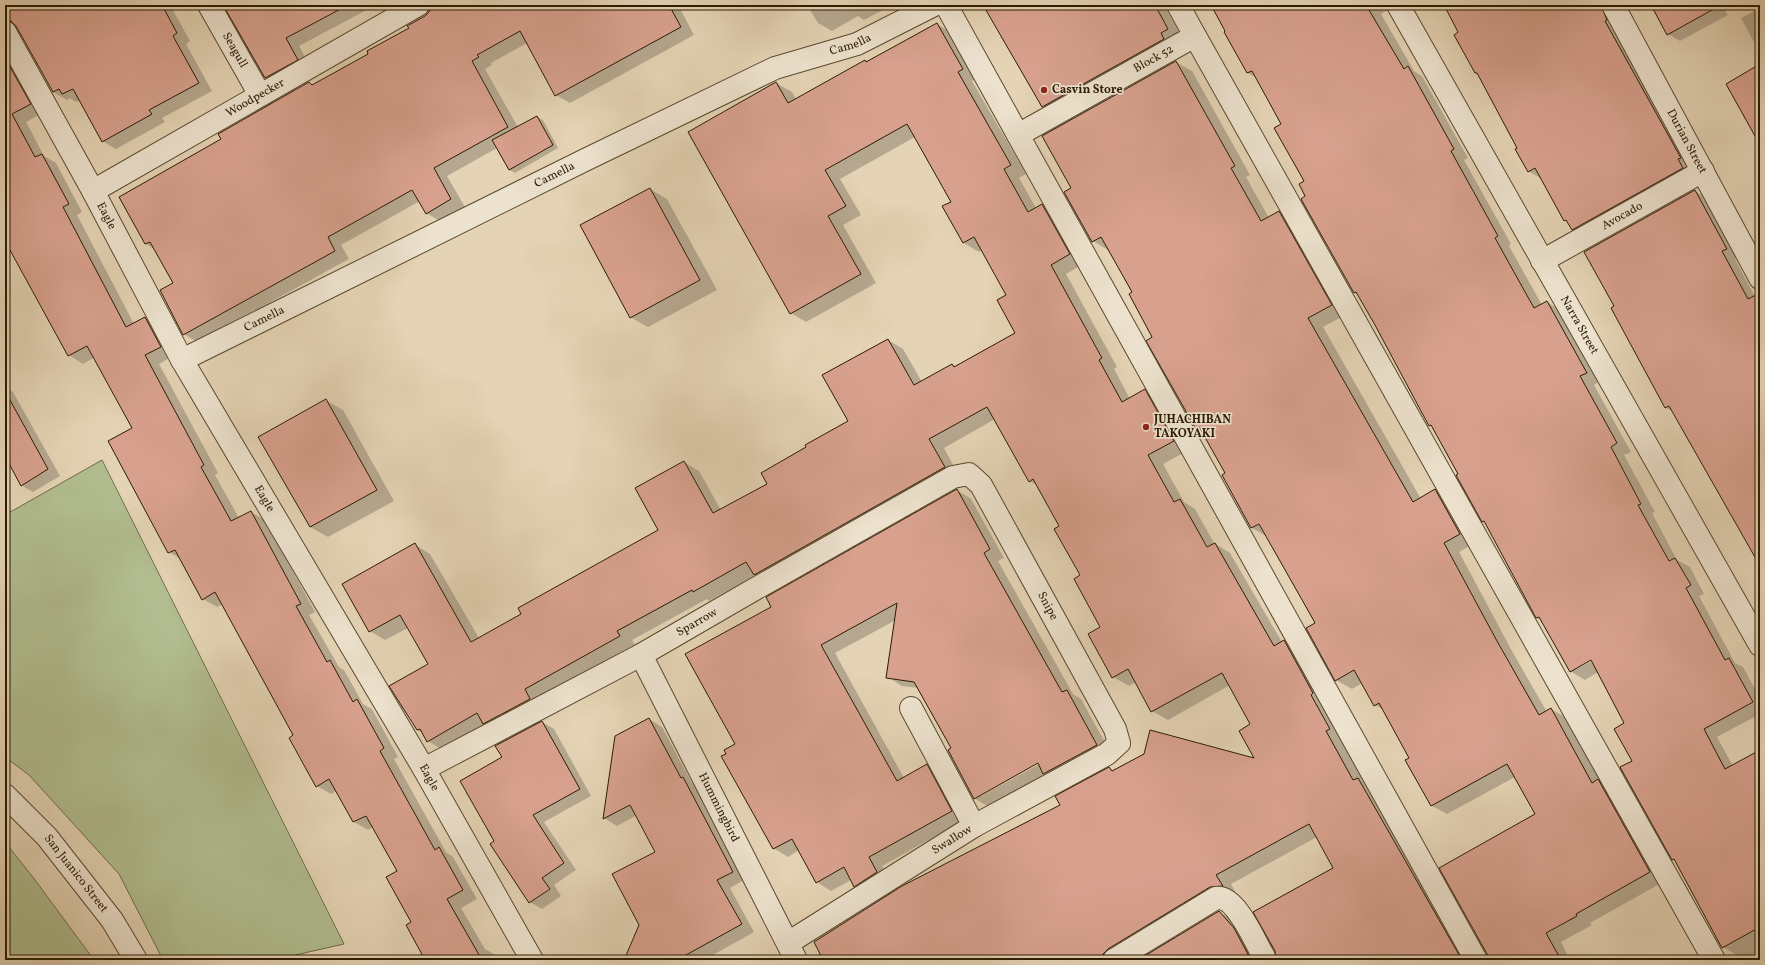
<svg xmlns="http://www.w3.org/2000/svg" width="1765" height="965" font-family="Vollkorn,serif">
  <rect width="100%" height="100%" fill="#e4d3b4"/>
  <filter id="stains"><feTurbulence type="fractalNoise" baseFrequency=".005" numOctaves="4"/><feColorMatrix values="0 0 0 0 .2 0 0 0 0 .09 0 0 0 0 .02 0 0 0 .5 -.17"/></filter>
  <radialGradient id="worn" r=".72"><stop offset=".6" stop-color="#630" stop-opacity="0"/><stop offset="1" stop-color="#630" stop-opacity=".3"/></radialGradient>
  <g fill="#b1bd8f" stroke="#6e6c49">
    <polygon points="102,460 344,944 273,960 163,960 119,874 29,775 5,757 5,515"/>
    <polygon points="5,842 35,880 94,960 5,960"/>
  </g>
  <g fill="#0003" fill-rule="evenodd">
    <polygon points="17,5 170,5 190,41 186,44 212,91 162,118 165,122 116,149 102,141 80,100 76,102 70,98 67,100 53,92"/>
    <polygon points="225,5 376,5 299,46 311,68 279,85 266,78"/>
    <polygon points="431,5 678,5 694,35 570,103 556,95 527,43 491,63 492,65 485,69 518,127 537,117 543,120 558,148 515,173 509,170 497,148 447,176 465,207 440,221 426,213 420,201 341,245 349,259 197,342 184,334 174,284 156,250 146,244 120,197 223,140 309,83 314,85 369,54 410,29 429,12"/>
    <polygon points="807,5 892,5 864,20 858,16 832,31 818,23"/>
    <polygon points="984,5 1164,5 1182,38 1057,115 1042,107"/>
    <path d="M1211,5H1388L1390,9L1381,14L1414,71L1422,76L1468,158L1464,160L1511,244L1509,246L1542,305L1547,302L1561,311L1600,381L1594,385L1631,452L1624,455L1655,512L1652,513L1677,560L1690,567L1704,594L1699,596L1735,663L1743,667L1760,698V714L1717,737L1733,766L1760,751V960H1738L1735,954L1723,947L1676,861L1673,859L1633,761L1626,723L1598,672L1585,680L1570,671L1542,620L1537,618L1486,523L1483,521L1433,427L1430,425L1359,295L1354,292L1306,196L1305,182L1282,124L1257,78L1248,73ZM1595,657L1596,659L1576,669V667Z"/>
    <polygon points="1445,5 1607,5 1695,166 1587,238 1573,229 1569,223 1564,220 1542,179 1528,171 1519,148 1479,74 1476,73 1460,33"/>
    <polygon points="1652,5 1722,5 1728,15 1680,41 1668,34"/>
    <polygon points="1760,8 1760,53 1741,18"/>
    <polygon points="937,24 952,33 978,78 972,81 1026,174 1019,178 1036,208 1042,205 1058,214 1085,263 1066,274 1117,367 1114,369 1130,399 1145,390 1160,399 1189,450 1163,464 1184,502 1195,509 1214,543 1230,553 1282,642 1284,641 1300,650 1345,738 1341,740 1364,782 1373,788 1471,960 1277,960 1334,869 1317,837 1231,884 1237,895 1225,896 1121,960 824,960 1061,806 1109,768 1114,771 1256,759 1252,724 1230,685 1168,720 1152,711 1136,682 1129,686 1113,677 1102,627 1061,526 1039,486 1029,481 995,419 944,448 959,476 770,584 755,575 709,601 707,599 632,640 635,645 443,750 428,741 423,733 417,730 429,665 408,628 385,640 370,631 415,545 430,554 479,638 522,614 660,531 684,462 699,471 721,510 768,484 808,447 849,421 888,340 903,349 922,382 952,365 956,367 1016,333 1007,296 982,250 979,252 964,243 944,207 952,202 915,137 840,179 861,215 843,225 876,283 806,322 791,313 776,83 792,92 796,99"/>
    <polygon points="5,51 44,112 26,122 44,156 56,163 82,212 77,215 134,324 145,318 159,326 175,355 159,364 218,473 215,475 239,518 251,512 265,520 315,612 309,615 339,667 344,670 363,704 372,709 398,757 394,759 446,852 453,857 477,899 461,908 485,949 499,957 501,960 426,960 412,923 398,871 373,827 368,830 354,822 337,791 331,794 317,786 295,735 223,604 217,607 203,599 181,559 169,552 133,429 95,357 83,364 69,355 7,243 5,242"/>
    <polygon points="1176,62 1192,71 1250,175 1246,177 1269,218 1279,212 1294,221 1347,314 1323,327 1421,499 1435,491 1451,500 1475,543 1459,552 1512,651 1547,712 1551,709 1567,718 1665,881 1590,923 1592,925 1561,942 1570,960 1489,960 1536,814 1515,777 1447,814 1432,806 1410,758 1384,710 1375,705 1362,683 1352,689 1336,680 1316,624 1268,537 1252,528 1227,474 1204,433 1196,428 1133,293 1110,250 1108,250 1093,241 1073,188"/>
    <polygon points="650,189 667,199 717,290 648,327 630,317"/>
    <polygon points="1695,191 1708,199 1740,256 1735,259 1755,297 1760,565 1674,412 1666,408 1612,309 1616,307"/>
    <polygon points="5,387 13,392 60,476 33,492 21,485 5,454"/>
    <polygon points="325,400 343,410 394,501 328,537 310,527 260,437"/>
    <path d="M957,490L971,499L1004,558L998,561L1073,694L1081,699L1111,753L989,807L974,798L952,748L919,688L902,686L888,677L896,620L835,653L904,778L927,765L941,774L966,819L882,866L891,881L869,894L855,886L851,880L831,891L817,882L799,850L788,857L773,848L727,754L736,745L772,607ZM1042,760L1043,762L981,796V794Z"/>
    <polygon points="649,719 662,727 692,783 696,786 746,879 730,888 754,932 704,960 625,960 640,925 657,853 637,815 617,826 604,818"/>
    <polygon points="542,722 554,729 591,796 544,822 576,870 554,885 561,896 542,909 530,902 495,842 503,758"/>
    <polygon points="1219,912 1234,921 1260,960 1140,960"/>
  </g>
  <g fill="#d8a18e" stroke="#2b1b03">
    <polygon points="5,5 162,5 177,33 173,36 199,83 149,110 152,114 102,142 73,89 62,94 59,89 53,92 16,26 11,21 5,20"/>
    <polygon points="223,5 348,5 286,38 298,60 265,78"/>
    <polygon points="433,5 669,5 681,27 555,96 520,31 477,55 479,57 472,61 508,127 434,168 451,199 426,214 412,190 328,237 335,251 183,335 160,290 173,283 150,242 145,244 119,197 221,139 218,134 309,82 312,85 368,54 367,51 409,28 407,26 425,16 429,12 430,7"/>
    <polygon points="983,5 1155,5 1168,29 1161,33 1164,39 1042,107"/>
    <polygon points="1211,5 1366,5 1404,69 1408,66 1454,149 1451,151 1498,236 1495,238 1534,308 1547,301 1587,373 1580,376 1617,443 1611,447 1641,504 1638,505 1669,561 1675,558 1691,585 1686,588 1725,660 1729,658 1753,702 1704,729 1725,769 1760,750 1760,927 1722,948 1674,859 1672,860 1620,767 1632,761 1614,729 1624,723 1591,660 1570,672 1539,617 1536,618 1484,521 1482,522 1457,477 1456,475 1458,474 1431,425 1429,426 1375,325 1356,292 1354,293 1301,199 1305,196 1299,184 1304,181 1274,128 1281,124 1252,71 1247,73 1224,32 1225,31"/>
    <polygon points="1444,5 1601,5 1607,20 1605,21 1681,158 1678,159 1683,168 1572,230 1566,220 1564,221 1535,168 1528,172 1515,149 1517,148 1477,73 1475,73 1454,35 1458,32"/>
    <polygon points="1651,5 1721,5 1667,35"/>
    <polygon points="937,23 963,69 958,72 1011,165 1004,169 1028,212 1042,204 1070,254 1051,265 1102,358 1099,360 1122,402 1145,389 1174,441 1148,455 1174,502 1180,499 1207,547 1215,543 1274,646 1284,640 1313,693 1311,695 1330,729 1326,731 1353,780 1358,778 1462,960 1276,960 1275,951 1253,912 1333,868 1309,824 1216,875 1223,886 1210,887 1108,949 1103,954 1102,960 823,960 814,942 902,886 1060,805 1055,796 1109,767 1112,771 1144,754 1150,730 1254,758 1239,731 1250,724 1222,673 1151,712 1128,669 1112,678 1088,634 1100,627 1074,579 1080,575 1054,529 1059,526 1033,479 1029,482 987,407 929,439 945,467 754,575 746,562 693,592 692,590 617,631 620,636 525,689 530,699 483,724 477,713 427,742 420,729 417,730 389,686 428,664 400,615 369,632 342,584 415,543 471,642 521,614 518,608 658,530 635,488 684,461 713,513 767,484 761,473 806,447 805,445 848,421 822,375 888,339 914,385 952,364 954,367 1015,333 997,300 1006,295 974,237 963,243 942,206 951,202 907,124 825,170 846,206 828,216 861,274 790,314 688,132 776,82 788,103 865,60 866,62"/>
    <polygon points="5,58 31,104 12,114 35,157 42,154 69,204 63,207 126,327 145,317 161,347 145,355 204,465 201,467 231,521 251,511 301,604 296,606 327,662 330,660 353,702 357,699 384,748 380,751 435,850 439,847 463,890 447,899 482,960 425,960 406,925 411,922 386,877 397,871 366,816 353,822 329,779 316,787 289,738 293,735 215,592 202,600 175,550 168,553 108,441 132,428 87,346 68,356 5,241"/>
    <polygon points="1176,61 1235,166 1231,168 1261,221 1279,211 1332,305 1308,318 1413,502 1435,489 1460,534 1444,543 1497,641 1539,715 1551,708 1592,783 1598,779 1650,872 1576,914 1577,916 1546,933 1561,960 1488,960 1487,954 1439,868 1535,814 1507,764 1431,806 1405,760 1409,758 1379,703 1374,706 1354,670 1335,681 1306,628 1315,623 1314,621 1259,524 1251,528 1222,475 1225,473 1202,432 1199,427 1196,429 1146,341 1152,337 1129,294 1132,292 1101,237 1092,242 1064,192 1071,188 1042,136"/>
    <polygon points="1760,64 1760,145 1726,84"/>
    <polygon points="537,116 553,145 509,170 492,140"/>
    <polygon points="650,188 700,280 630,318 580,225"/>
    <polygon points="1695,190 1727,249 1722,251 1748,299 1760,293 1760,566 1669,406 1665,408 1611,308 1614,306 1584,252"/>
    <polygon points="5,391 48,469 21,486 5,456"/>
    <polygon points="326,399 377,490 310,527 258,437"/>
    <polygon points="957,489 990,549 984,553 1062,692 1067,690 1097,745 1043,774 1038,763 974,799 948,750 951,748 914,682 886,678 897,603 821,645 897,781 927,764 952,811 869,857 877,872 854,887 844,867 816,883 792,839 773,849 721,756 726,754 724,750 735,744 685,654 771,607 766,597"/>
    <polygon points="649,718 681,778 683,777 733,872 717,880 742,924 677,960 624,960 639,925 612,874 655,852 630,805 603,819 615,736"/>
    <polygon points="542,721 580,789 533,815 564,863 542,878 550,889 529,903 490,844 494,841 460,781 502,757 495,746"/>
    <polygon points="1219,911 1234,928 1251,960 1138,960"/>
  </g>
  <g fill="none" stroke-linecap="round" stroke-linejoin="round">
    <g stroke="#59492f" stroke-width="24">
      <g id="minor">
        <path id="s1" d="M209,5L260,95"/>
        <path id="s2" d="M1398,5L1760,645"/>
        <path id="s3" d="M1613,5L1760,278"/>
        <path id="s4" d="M5,32L93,191L182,360L424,769L532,960"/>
        <polyline points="1195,36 1714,960"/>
        <polyline points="1018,135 1476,960"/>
        <path id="s5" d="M93,191L418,5"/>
        <path id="s6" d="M1542,261L1703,171"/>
        <path id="s7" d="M182,360L585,160L775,68L857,44L934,5"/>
        <path id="s8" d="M641,655L796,960"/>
        <polyline points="911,708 974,826"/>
        <path id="s9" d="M424,769L641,655L748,593L953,477L969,474L981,485L1115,729L1119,743L1107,754L974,826L788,943"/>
        <path id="s10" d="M5,795L47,837L112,920L136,960"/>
        <path d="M1114,960L1216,898C1236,895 1255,942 1264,957V960"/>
      </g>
    </g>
    <g stroke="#59492f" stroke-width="24">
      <g id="tertiary">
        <path id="s11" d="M946,5L1018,135L1195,36L1178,5"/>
      </g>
    </g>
    <use href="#minor" stroke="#ede2ce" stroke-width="22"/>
    <use href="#tertiary" stroke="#ede2ce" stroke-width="22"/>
  </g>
  <g fill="#8f2418" stroke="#ede2ce" stroke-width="1.5">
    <circle cx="1044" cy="90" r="4"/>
    <circle cx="1146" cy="427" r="4"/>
  </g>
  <g text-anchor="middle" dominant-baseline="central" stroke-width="3.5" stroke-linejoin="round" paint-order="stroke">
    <g font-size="12" fill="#2b1b03" stroke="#ede2ce">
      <text stroke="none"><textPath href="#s7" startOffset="740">Camella</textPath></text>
      <text stroke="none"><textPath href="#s1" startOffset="52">Seagull</textPath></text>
      <text stroke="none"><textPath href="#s11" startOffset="304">Block 52</textPath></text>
      <text stroke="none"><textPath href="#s5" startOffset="187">Woodpecker</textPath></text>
      <text stroke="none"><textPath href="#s3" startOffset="155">Durian Street</textPath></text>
      <text stroke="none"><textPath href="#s7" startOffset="416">Camella</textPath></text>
      <text stroke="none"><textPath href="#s4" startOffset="210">Eagle</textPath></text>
      <text stroke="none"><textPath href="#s6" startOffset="92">Avocado</textPath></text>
      <text stroke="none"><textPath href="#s7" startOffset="92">Camella</textPath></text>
      <text stroke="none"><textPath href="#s2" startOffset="368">Narra Street</textPath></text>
      <text stroke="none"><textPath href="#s4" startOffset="534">Eagle</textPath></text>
      <text stroke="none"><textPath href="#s9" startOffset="775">Snipe</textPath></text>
      <text stroke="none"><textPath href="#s9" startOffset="310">Sparrow</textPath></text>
      <text stroke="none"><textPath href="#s4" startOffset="858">Eagle</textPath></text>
      <text stroke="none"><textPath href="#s8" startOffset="171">Hummingbird</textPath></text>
      <text transform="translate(952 840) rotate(-32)">Swallow</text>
      <text stroke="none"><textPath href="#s10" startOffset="106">San Juanico Street</textPath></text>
    </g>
    <g font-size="12" font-weight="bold" fill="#2b1b03" stroke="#ede2ce" text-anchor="start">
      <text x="1052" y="90">Casvin Store</text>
      <text x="1154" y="420">JUHACHIBAN<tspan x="1154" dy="14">TAKOYAKI</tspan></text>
    </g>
  </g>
  <rect width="1765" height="965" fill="none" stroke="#e4d3b4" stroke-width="20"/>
  <rect x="6" y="6" width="1753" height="953" fill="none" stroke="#2b1b03" stroke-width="2"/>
  <rect x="10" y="10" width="1745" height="945" fill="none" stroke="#2b1b03"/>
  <rect width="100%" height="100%" filter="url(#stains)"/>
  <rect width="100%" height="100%" fill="url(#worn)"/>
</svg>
